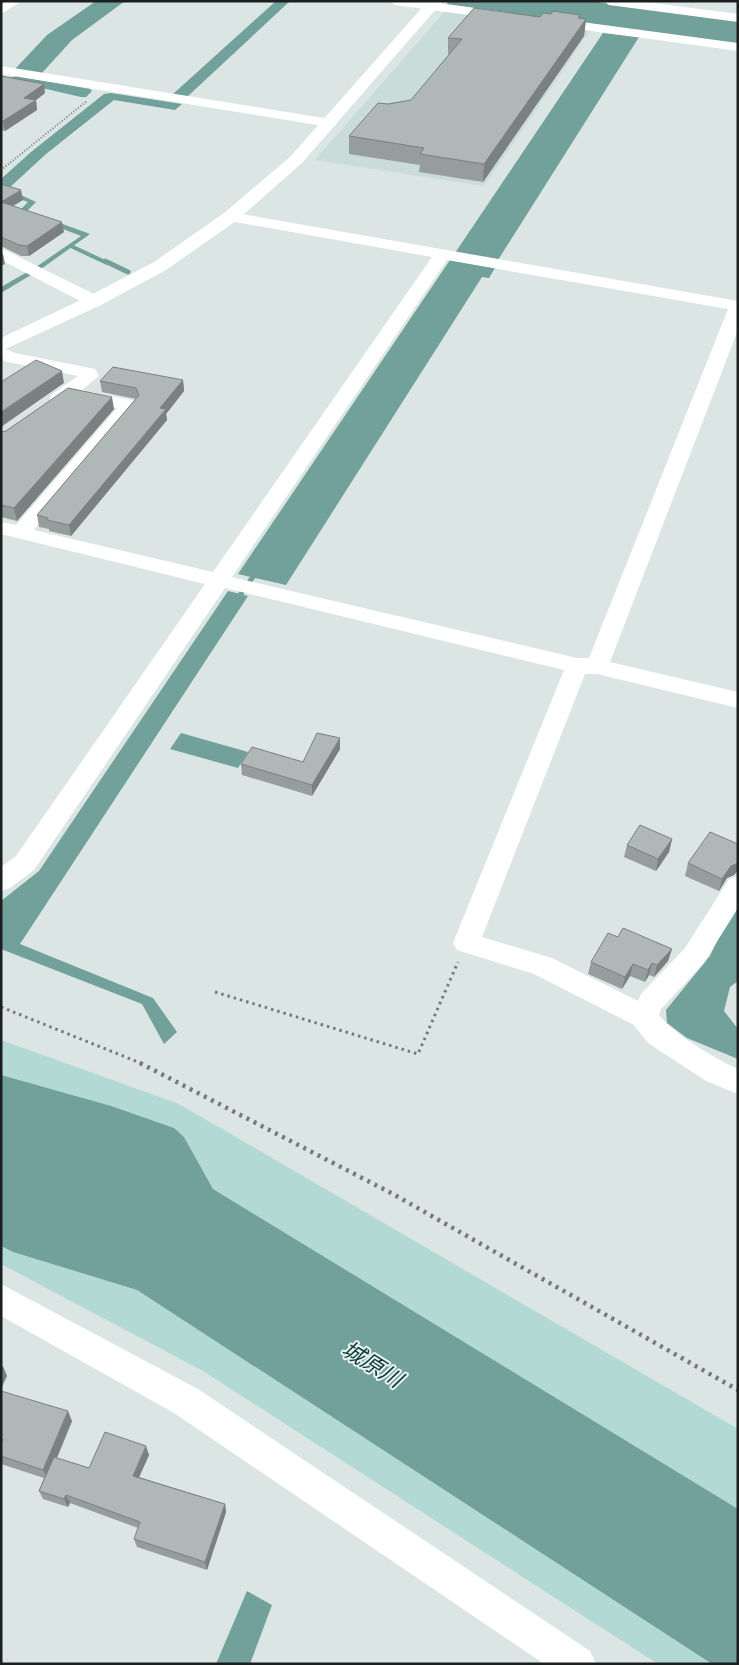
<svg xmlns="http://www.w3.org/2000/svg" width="739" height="1665" font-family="Barlow,'Noto Sans JP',sans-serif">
  <rect width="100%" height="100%" fill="#dbe5e3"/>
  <polygon fill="#c9dcd9" points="446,10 591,29 484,186 315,160"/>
  <g fill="#b2d9d3">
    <polygon points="1,1040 179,1104 738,1429 738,1509 213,1189 184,1137 1,1095"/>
    <polygon points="1,1246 13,1252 137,1290 712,1664 658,1664 203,1371 1,1264"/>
  </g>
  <g fill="#71a19a">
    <polygon points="96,1 125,1 72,40 41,74 15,69 47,35"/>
    <polygon points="276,1 290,1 187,97 173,94"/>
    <polygon points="449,1 590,1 738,20 738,44 446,5"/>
    <polygon points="603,33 639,37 498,260 455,253"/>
    <polygon points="17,76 90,89 92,91 86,97 81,97 42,88 1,82 9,78"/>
    <polygon points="111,93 182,104 175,110 114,100 46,154 8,189 36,202 27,211 90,234 41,269 1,293 1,287 36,267 81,236 22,213 19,211 28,202 1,192 1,179 31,152 104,94"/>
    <polygon points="450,260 495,268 489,278 482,277 286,585 238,574"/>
    <polygon points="228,591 248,596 20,944 153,998 177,1032 164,1044 142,1004 1,949 1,901 39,871"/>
    <polygon points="181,733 248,752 238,768 170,749"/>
    <polygon points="738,906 738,981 730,987 724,1011 738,1029 738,1059 687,1038 667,1023 666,1010 710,956 724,926"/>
    <polygon points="1,1075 111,1106 174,1128 184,1137 213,1189 738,1509 738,1664 712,1664 137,1290 13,1252 1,1246"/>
    <polygon points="247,1591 272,1605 250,1664 216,1664"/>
  </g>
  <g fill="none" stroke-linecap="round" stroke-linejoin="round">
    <polyline stroke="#71a19a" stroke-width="4" points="73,247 107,263"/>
    <g stroke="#71a19a" stroke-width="5">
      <polyline points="105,261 128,272"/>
      <polyline points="236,601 257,571"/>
    </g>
    <polyline stroke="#747b79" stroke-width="2" stroke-dasharray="1 2" stroke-linecap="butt" points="1,170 87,101"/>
    <g stroke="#747b79" stroke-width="3" stroke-dasharray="2.5 4" stroke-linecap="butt">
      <polyline points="215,992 418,1054 458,962"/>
      <polyline points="1,1007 143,1064"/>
    </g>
    <polyline stroke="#747b79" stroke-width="4.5" stroke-dasharray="3 5" stroke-linecap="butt" points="140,1063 393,1194 738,1390"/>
    <g fill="#fff" fill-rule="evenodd">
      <polygon points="7,1 22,1 1,14 1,5"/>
      <polygon points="389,1 424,1 505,12 511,16 505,20 395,5"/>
      <polygon points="603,1 639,1 738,14 738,22 609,5"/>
      <polygon points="552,18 738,43 738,51 547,25 546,22"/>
      <polygon points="1,66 330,119 335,120 337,123 335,126 330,127 1,74"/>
      <path d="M230,212L738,301V330L610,662L738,692V708L597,674H585L482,937L552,958L638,1001L641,994L685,948L729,879L738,876V908L703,964L661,1009L659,1015C676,1036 713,1057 738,1069V1094L706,1081L648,1043L634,1025L534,974L457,950L453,943L564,670L225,588L34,870L10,888L1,891V867L16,856L205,584L1,534V522L16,525L117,408L72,398L59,404L52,402L50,398L52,394L78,376L3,361L1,347L15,353L95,369L99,376L82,390L137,401L139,405L34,530L213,572L432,257L224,220L222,217L224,214ZM447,260L728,309L589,658H577L232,577Z"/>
      <polygon points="1,248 100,297 102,301 100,305 88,305 1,260"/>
      <polygon points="1,1284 198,1389 590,1651 596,1664 544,1664 174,1413 1,1316"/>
    </g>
    <polygon fill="#fff" fill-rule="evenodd" points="428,1 443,1 302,163 236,221 166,270 101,305 1,351 1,338 87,297 154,262 224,213 290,157"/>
  </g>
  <g fill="#969e9d">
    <polygon points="580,18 586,19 584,36 483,182 419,172 420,165 349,154 349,136 388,104 411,100 449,55 448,54 448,38"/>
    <polygon points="1,76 45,93 36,100 37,110 5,131 1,130"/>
    <polygon points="1,184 23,200 13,206 64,232 29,256 21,256 1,246"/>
    <polygon points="183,380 184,391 166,414 167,420 71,536 49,531 49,529 39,527 37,515 136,399 102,392 100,381"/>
    <polygon points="114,409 17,521 1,517 1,432"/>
    <polygon points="340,749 312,796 242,775 241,764 303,762"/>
    <polygon points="672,839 669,852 656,871 624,857 627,845"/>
    <polygon points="738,844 738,870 734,875 727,878 719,891 685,876 688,863"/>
    <polygon points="618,937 672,949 668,961 654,977 649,975 645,982 630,976 622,989 588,974 591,962"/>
    <polygon points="1,1391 72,1421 57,1458 89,1468 149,1455 139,1477 225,1504 226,1512 207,1570 137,1547 134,1539 138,1528 70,1503 68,1507 43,1499 39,1491 44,1478 1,1464"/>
  </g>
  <g fill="#7a8180">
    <polygon points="580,15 579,30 586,19 584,36 483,182 484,164"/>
    <polygon points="44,84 45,93 36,100 37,110 5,131 3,121 24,98"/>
    <polygon points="21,190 23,200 2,212 1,202"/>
    <polygon points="62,222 64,232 29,256 27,246"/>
    <polygon points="1,254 3,254 5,264 1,266"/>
    <polygon points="62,371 64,383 1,427 1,412"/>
    <polygon points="183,380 184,391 166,414 167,420 71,536 69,525 160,408"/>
    <polygon points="112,397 114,409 17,521 14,508"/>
    <polygon points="340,738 340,749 312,796 312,785"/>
    <polygon points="672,839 669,852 656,871 658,859"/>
    <polygon points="738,863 738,870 734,875 727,878 719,891 722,879 731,866"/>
    <polygon points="672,949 668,961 654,977 657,965"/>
    <polygon points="652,963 649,975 645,982 648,970"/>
    <polygon points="633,964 630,976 622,989 625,977"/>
    <polygon points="3,1366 7,1376 1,1389 1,1369"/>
    <polygon points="68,1411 72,1421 48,1479 43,1470"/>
    <polygon points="146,1446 149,1455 136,1484 133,1476"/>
    <polygon points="66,1495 70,1503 68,1507 64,1499"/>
    <polygon points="225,1504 226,1512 207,1570 205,1562"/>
  </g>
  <g fill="#afb8b7" stroke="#7a8180">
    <polygon points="474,8 540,17 543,13 551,14 553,11 580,15 578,18 586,19 484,164 420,154 424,148 349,136 378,103 388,104 411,100 462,39 448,38"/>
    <polygon points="1,76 44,84 24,98 36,100 3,121 1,121"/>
    <polygon points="1,184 21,190 1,202"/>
    <polygon points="1,202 62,222 27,246 19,245 1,237"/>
    <polygon points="36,360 62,371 1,412 1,382"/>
    <polygon points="113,367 183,380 160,408 166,409 69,525 47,520 48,518 37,515 139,395 136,388 100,381"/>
    <polygon points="68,388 112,397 14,508 1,505 1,432 6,431"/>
    <polygon points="317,733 340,738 312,785 241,764 252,747 303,762"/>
    <polygon points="640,825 672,839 658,859 627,845"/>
    <polygon points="710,832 738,844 738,863 731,866 722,879 688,863"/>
    <polygon points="623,928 672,949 657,965 652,963 648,970 633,964 625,977 591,962 608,933 618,937"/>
    <polygon points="1,1391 68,1411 43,1470 1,1456 1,1444 3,1439 1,1439"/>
    <polygon points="105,1432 146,1446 133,1476 225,1504 205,1562 134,1539 140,1522 66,1495 64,1499 39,1491 54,1457 89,1468"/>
  </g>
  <g text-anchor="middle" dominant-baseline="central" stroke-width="4" stroke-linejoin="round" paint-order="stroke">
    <g font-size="22" font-style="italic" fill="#0b3a35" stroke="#e8f2f0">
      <text transform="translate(373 1363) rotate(32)">城原川</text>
    </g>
  </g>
  <rect width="739" height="1665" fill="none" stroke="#1b1f1e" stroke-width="5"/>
</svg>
